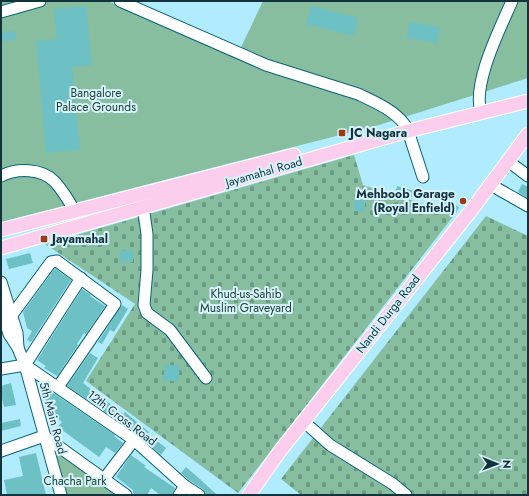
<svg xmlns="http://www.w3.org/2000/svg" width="529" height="496" font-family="Jost,sans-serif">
  <defs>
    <pattern id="cemetery-stones" width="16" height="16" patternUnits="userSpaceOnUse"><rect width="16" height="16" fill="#86be9f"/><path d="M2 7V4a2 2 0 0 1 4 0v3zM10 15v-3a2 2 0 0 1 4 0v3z" fill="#6c9b83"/></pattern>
  </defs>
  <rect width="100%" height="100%" fill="#b0ebfe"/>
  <g fill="#86be9f">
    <polygon points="1,1 108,1 236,58 263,1 528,1 528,78 379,125 1,222"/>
    <polygon points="50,444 114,492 112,495 65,495"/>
  </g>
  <g fill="url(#cemetery-stones)">
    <polygon points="354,155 363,185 455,214 238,493 86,381 135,304 45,244"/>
    <polygon points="486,216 528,236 528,495 301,495 281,479"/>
  </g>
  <g fill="#6dc0c4">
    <polygon points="86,6 92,65 72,67 80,150 46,153 36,41 57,39 54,9"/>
    <polygon points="311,6 358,18 354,36 306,24"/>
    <polygon points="410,22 440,27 437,43 407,38"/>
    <polygon points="15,31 16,40 1,41 1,32"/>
    <polygon points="522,184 528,187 528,198 518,192"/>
    <polygon points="397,186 414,191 412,197 395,193"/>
    <polygon points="354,198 365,199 365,211 354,211"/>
    <polygon points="445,200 459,207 456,213 442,206"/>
    <polygon points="132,249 133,262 121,263 120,251"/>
    <polygon points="30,253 33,263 9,269 6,259"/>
    <polygon points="55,268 71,280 31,342 27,340 32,331 27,328 23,312"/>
    <polygon points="82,289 91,295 90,296 105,306 86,334 84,333 77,344 78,345 57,376 44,368 46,366 37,360"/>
    <polygon points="122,305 128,309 114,332 110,330 102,344 98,342"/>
    <polygon points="90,353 98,358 83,383 123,414 125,412 149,432 148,434 166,448 161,455 138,434 67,386"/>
    <polygon points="165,364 180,366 178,382 163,380"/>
    <polygon points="11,383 16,405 4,407 1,394 1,386"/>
    <polygon points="49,390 115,435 114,436 123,443 115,453 106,447 99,457 58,427 62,422 51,412 55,408 43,398"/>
    <polygon points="20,419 21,426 1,431 1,423"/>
    <polygon points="36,453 46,495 7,495 4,480 23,476 19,457"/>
    <polygon points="131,455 146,466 144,467 175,488 172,495 160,495 151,488 147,495 135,495 133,493 133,490 116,477"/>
    <polygon points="186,467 201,480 217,495 206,495 203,489 189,480 181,473"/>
  </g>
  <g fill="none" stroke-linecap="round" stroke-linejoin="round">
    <g stroke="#096377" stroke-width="13">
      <g id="minor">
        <path d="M120,1L266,65L358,94C375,102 394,110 405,125"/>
        <polyline points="1,12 40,1"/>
        <path d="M481,113C472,83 500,29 512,1"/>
        <polyline points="408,131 423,177"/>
        <polyline points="508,161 528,176"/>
        <path d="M1,176C17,168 42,168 55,182C62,190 69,201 74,210"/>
        <polyline points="498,189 528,206"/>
        <polyline points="143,206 147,234 147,270 144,305 147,313 170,330 206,378"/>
        <polyline points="1,282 17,333 18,347"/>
        <polyline points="1,308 9,334 18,348 25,365 61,495"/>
        <polyline points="12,315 51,262 57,261 115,304 58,387"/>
        <polyline points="25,365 134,440 185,486 199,495"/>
        <polyline points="25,365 81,278"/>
        <polyline points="1,369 25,365"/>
        <polyline points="310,427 330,445 393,484 406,495"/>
        <polyline points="1,451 44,436 126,495"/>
        <polyline points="104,479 134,440"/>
        <polyline points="179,495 185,486"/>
      </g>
    </g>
    <g stroke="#fff" stroke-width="15">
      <g id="major">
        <polyline points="1,230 294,155"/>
        <polyline points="1,248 408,131 528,101"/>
        <polyline points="249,495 280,451 473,208 528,134"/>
      </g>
    </g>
    <use href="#minor" stroke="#fff" stroke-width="11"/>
    <use href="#major" stroke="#fcceed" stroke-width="13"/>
  </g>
  <g fill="#9f3a10" stroke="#d7f3fd" stroke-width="1.5">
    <rect x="338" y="129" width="8" height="8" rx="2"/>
    <circle cx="463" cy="201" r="4"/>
    <rect x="40" y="235" width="8" height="8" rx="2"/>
  </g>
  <g text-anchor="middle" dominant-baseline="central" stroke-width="4" stroke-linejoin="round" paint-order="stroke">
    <g font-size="12" fill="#1d422f" stroke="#d7f3fd">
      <text x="96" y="93">Bangalore<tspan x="96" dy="14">Palace Grounds</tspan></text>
      <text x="246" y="294">Khud-us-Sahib<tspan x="246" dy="14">Muslim Graveyard</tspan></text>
      <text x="75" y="481">Chacha Park</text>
    </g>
    <g font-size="12" font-weight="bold" fill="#13333c" stroke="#d7f3fd" text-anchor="start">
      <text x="350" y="133">JC Nagara</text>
      <text x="455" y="194" text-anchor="end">Mehboob Garage<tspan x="455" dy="14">(Royal Enfield)</tspan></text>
      <text x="52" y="239">Jayamahal</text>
    </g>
    <g font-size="12" fill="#13333c" stroke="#d7f3fd">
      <text transform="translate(264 172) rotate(-16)">Jayamahal Road</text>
      <text transform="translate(388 314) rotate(-52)">Nandi Durga Road</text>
      <text transform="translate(53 418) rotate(75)">5th Main Road</text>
      <text transform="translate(122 418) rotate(37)">12th Cross Road</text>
    </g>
  </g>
  <rect width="529" height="496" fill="none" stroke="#13333c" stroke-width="4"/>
  <g transform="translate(497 464) rotate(91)" stroke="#d7f3fd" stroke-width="3" paint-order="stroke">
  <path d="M0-3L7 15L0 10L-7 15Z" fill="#13333c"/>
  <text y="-6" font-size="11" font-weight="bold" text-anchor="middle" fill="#13333c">N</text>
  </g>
</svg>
